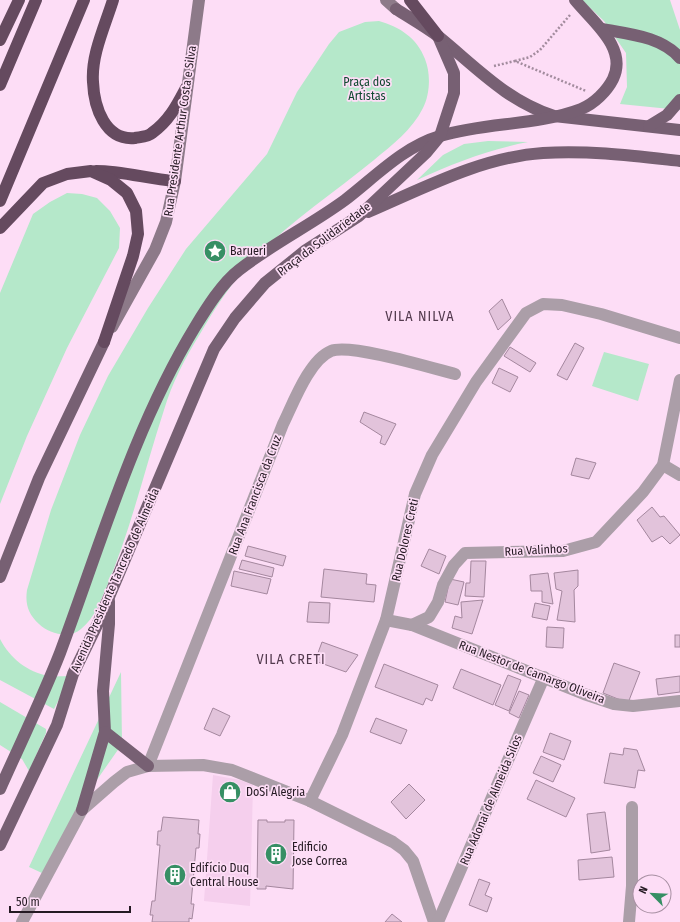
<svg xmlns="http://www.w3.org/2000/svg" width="680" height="922" font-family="'Fira Sans Condensed',sans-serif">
  <rect width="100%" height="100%" fill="#fdddf6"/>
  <polygon fill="#f5cfed" points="213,775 240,780 253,785 250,906 204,901"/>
  <g fill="#b5e8ca">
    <polygon points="582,0 670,0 680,30 680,110 620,104 627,87 626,53 604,21"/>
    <path d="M379,21C400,27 417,38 425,59C431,74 430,94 423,108C412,130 392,145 374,160C335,192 292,220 257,256C234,279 216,306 200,334C185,358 172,383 164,410C145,468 131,529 107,586C100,601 95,618 81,629C70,639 49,634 39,624C28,614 25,604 27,590L51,510L80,435L108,376L148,308L186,249L267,154L297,92L329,44L339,32L365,22Z"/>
    <path d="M488,141L528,142C487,150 454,163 417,180L443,155L464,144Z"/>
    <polygon points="67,193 82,194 97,198 110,211 120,228 119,248 67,348 27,436 0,504 0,293 33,214 50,202"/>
    <polygon points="604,352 649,364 638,401 592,386"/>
    <path d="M0,639C10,658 27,672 49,676C55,677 64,676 71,676L54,709L0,680Z"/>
    <polygon points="121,672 122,744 87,794 42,873 29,867"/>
    <polygon points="0,702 46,729 46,733 29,771 22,759 0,745"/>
  </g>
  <g fill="#e2c3db" stroke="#a4879e">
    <polygon points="502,299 511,318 498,330 489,311"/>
    <polygon points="575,343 584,348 567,380 557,375"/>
    <polygon points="510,347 536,363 530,372 504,356"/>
    <polygon points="499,368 518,377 510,392 492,383"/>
    <polygon points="364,412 396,424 385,445 380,443 382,436 360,422"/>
    <polygon points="576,458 596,463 589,479 571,475"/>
    <polygon points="652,507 660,517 664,516 680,535 670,544 662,536 652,542 637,520"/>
    <polygon points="248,546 286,556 283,566 245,556"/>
    <polygon points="429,549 446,556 439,574 421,566"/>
    <polygon points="242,560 274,568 272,577 239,569"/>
    <polygon points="471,561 486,561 484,597 465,596 466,583 470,583"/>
    <polygon points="324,569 367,574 366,584 376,585 374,602 321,597"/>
    <polygon points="578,570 578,586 574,590 575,622 557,620 562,591 556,589 554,573"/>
    <polygon points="234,571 271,579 267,594 231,586"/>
    <polygon points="548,573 553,604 542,602 542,591 531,591 530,575"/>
    <polygon points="450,579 464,582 458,605 445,602"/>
    <polygon points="483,600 472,634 452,628 455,616 462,618 461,602"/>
    <polygon points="309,602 330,603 329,623 307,622"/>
    <polygon points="535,603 550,606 547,620 532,617"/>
    <polygon points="547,627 564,628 563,648 546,647"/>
    <rect x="675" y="635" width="5" height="12"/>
    <polygon points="322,642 358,655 346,672 315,661"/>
    <polygon points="614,663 640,672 628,703 603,693"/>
    <polygon points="384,664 438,685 432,701 426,698 423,705 375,687"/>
    <polygon points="461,669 501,685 493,705 453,688"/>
    <polygon points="508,675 521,680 509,711 495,705"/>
    <polygon points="680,676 680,692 658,695 656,679"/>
    <polygon points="519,691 529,695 519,718 509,713"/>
    <polygon points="213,708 230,716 220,736 204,729"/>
    <polygon points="376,718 407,730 401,744 370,732"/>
    <polygon points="550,733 571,741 564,760 543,752"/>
    <polygon points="624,748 637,750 645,771 638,770 635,788 604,783 610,753 623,755"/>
    <polygon points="541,756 561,765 553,782 533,773"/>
    <polygon points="536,780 575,798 566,817 527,799"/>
    <polygon points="409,784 425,800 406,819 391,802"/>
    <polygon points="605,812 610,850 591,853 587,814"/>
    <polygon points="163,817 199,820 198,834 200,834 199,848 196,848 191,904 194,904 192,919 189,918 189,922 152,922 153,915 150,915 152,901 155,901 160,845 157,845 158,831 161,831"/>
    <polygon points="258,820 267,820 267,822 285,822 285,820 294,820 293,889 266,886 266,889 257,889"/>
    <polygon points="612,857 614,877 579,880 578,860"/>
    <polygon points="479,879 490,883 485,895 492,898 487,912 469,905"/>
    <polygon points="392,914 402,922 385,922"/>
  </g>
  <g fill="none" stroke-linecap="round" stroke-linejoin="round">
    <g stroke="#a38c9e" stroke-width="2.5" stroke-dasharray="2 2" stroke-linecap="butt">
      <polyline points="570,15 540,50 530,57 515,61 586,91"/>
      <polyline points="494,66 515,61"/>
    </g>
    <g stroke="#ab9ea8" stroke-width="12">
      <polyline points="663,465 680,475"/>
      <polyline points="386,620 412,625 584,694 614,704 633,706 680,701"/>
      <polyline points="412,625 429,617 438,602 443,585 454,565 465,553 563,551 596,542 643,492 663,465 680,380"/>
      <path d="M148,766L283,424C293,404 309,360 331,351C350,343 432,368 455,374"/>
      <polyline points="310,801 342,735 386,620 415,494 432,455 476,382 526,313 543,304 562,305 601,314 680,338"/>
      <polyline points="22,922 82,810 114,782 127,772 148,766 203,765 232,770 310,801 393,842 404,850 413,861 434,922"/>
      <polyline points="438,922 544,677"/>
      <polyline points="629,922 632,886 632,807"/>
    </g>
    <g stroke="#8d7a89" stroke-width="12">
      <polyline points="386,0 396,9"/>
      <polyline points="112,327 155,250 166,222 175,181 199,0"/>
    </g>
    <g stroke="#776073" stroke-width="12">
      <path d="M396,9C410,18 426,27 439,37C477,68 507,101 554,116L680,130"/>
      <path d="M602,29C628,34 661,36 680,58"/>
      <polyline points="649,126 667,115 680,100"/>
      <path d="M368,212C424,188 482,157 543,153C589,150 635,156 680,161"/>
      <polyline points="0,577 39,478 104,342"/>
      <polyline points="109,601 109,624 103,691 105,732 148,766"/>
      <path d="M0,789C20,744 42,699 60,653C101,543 134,427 195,327C206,309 222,283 239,270C272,244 311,225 345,200C375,177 403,147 440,136C486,122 536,126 581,109C594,104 607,91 613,79C628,48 593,22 575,0"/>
      <polyline points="82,810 105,732"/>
      <polyline points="0,845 57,725 73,674 98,623 214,349 235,318 265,283 306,250 359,216 426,153 440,136 454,93 454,73 438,36"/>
    </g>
    <g stroke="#654a5f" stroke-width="12">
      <path d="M113,0C105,26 91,55 93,82C94,107 105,141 135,138C140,137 148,137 152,133C169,121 177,105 186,88"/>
      <polyline points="410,0 438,36"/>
      <polyline points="0,40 19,0"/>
      <polyline points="0,85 36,0"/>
      <path d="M96,171C123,171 148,179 175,181"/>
      <polyline points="0,201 84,0"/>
      <polyline points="0,228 43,183 67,174 91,171 111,180 127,193 136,211 138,234 133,256 104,342"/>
    </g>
  </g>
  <defs>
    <g id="sight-disc" transform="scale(1.15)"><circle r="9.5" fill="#368f64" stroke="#fdddf6"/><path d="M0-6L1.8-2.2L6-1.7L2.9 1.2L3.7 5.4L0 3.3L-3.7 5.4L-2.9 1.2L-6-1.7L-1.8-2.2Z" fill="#fff"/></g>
    <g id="shop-disc" transform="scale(1.15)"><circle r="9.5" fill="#368f64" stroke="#fdddf6"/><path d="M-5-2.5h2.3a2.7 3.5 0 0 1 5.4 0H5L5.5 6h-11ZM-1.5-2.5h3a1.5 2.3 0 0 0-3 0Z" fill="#fff"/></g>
    <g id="building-disc" transform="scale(1.15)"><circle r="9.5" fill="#368f64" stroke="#fdddf6"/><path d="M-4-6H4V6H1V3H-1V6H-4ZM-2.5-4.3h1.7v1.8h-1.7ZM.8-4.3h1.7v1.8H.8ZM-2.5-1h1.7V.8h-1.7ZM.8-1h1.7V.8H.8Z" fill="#fff"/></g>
  </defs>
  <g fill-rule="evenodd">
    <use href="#sight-disc" x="215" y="251"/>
    <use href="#shop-disc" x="230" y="792"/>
    <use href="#building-disc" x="276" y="854"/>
    <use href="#building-disc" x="175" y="875"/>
  </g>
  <g text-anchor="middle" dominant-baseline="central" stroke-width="3.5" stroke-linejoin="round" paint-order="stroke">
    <g font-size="12" fill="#0d482e" stroke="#fdddf6">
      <text x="367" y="82">Praça dos<tspan x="367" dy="14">Artistas</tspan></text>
    </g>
    <g font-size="12" fill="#251a23" stroke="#fdddf6">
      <text transform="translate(180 131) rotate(-82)">Rua Presidente Arthur Costa e Silva</text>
      <text transform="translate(324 239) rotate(-37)">Praça da Solidariedade</text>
      <text transform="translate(255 495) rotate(-69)">Rua Ana Francisca da Cruz</text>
      <text transform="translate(405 540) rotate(-77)">Rua Dolores Creti</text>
      <text transform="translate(536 550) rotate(-3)">Rua Valinhos</text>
      <text transform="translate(115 580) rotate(-66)">Avenida Presidente Tancredo de Almeida</text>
      <text transform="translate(532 672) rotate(21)">Rua Nestor de Camargo Oliveira</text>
      <text transform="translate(491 800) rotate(-67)">Rua Adonai de Almeida Silos</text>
    </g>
    <g font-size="12" fill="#251a23" stroke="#fdddf6" text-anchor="start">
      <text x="230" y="251">Barueri</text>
      <text x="246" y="792">DoSi Alegria</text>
      <text x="292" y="847">Edificio<tspan x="292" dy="14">Jose Correa</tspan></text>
      <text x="190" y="868">Edifício Duq<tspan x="190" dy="14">Central House</tspan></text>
    </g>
    <g font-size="14" letter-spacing="1" fill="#533a4e" stroke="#fdddf6">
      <text x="420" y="316">VILA NILVA</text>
      <text x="291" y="659">VILA CRETI</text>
    </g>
  </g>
  <g transform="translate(652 894) rotate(294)"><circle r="19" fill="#fdddf6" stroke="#a78fa2"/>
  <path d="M0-3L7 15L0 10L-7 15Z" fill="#368f64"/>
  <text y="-6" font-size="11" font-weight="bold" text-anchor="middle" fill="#251a23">N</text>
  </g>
  <path d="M10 906v6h120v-6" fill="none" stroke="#251a23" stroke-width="2"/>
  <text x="16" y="906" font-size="12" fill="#251a23" stroke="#fdddf6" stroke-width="3" paint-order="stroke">50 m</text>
</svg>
